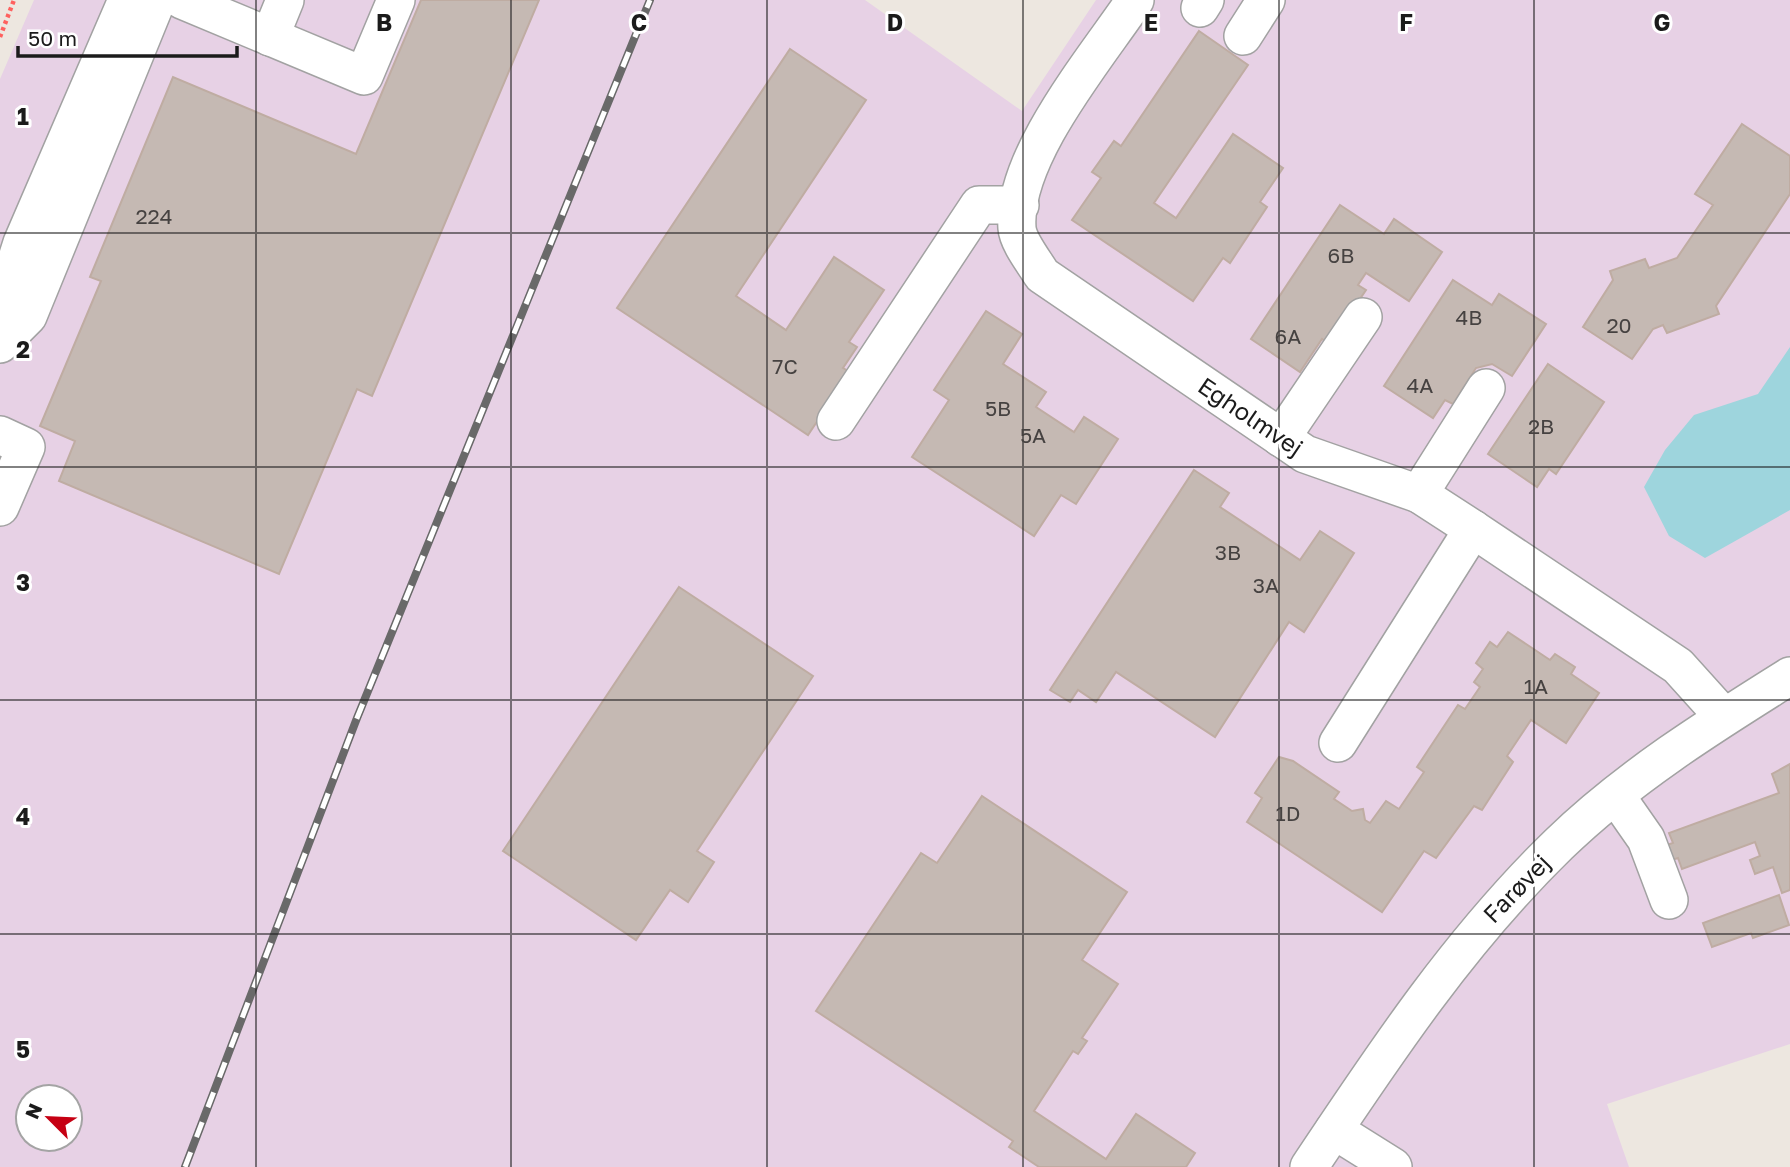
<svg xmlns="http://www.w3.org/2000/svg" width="1790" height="1167" font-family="'Golos Text',sans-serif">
  <rect width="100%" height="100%" fill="#ede7e0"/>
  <path fill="#e7d1e5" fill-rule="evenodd" d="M34,0H865L1022,111L1096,0H1790V1044L1607,1104L1629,1167H0V79ZM28,1097H70V1139H28Z"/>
  <polygon fill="#9ed5dd" points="1790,347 1790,510 1705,558 1669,536 1644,487 1665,450 1694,415 1758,394"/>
  <g fill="#c5b9b3" stroke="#bfaca2" stroke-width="2">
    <polygon points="421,0 539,0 372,396 357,389 279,574 59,481 75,441 40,426 101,281 90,277 173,77 356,154"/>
    <polygon points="1199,31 1248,65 1154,203 1176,218 1233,134 1283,168 1260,202 1267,207 1230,263 1223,258 1193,301 1072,220 1101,178 1092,172 1114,141 1121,146"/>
    <polygon points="790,49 866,100 736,296 786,330 834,257 884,290 849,342 857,347 843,368 850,372 808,435 617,308"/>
    <polygon points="1742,124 1790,156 1790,194 1716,306 1719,314 1667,333 1663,325 1653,329 1632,359 1583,327 1613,280 1610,271 1645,259 1649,268 1677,258 1713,205 1695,194"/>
    <polygon points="1340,205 1384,234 1394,219 1442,252 1409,301 1366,273 1358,285 1366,290 1329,344 1322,339 1300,372 1251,339"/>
    <polygon points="1453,280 1492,305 1499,294 1546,324 1512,376 1492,364 1476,368 1453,404 1445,400 1433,418 1384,386"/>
    <polygon points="986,311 1022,334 1003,364 1046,392 1036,407 1074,432 1084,417 1118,439 1076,504 1061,495 1034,536 912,457 949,400 934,390"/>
    <polygon points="1548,364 1604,402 1556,474 1549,469 1537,487 1488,454"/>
    <polygon points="1194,470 1229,493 1220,507 1300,560 1320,531 1354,553 1304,632 1289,622 1215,737 1116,672 1096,702 1078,690 1070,702 1050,690"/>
    <polygon points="679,587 813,676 697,851 714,862 688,902 670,890 636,940 503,851"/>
    <polygon points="1508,632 1550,660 1555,654 1575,667 1571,674 1599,693 1566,743 1531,720 1507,756 1513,762 1482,810 1474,806 1436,858 1424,851 1382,912 1247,822 1262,798 1255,793 1279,757 1293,761 1339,792 1334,799 1352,811 1363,809 1365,820 1370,823 1386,801 1399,809 1424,772 1417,767 1458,705 1465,709 1480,687 1474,682 1483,669 1476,663 1490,642 1497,647"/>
    <polygon points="1790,764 1790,890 1782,893 1773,867 1755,874 1750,860 1760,856 1755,842 1682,869 1678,858 1672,860 1667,845 1673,843 1669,833 1779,793 1772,774"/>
    <polygon points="982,796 1127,892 1082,960 1118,984 1082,1038 1087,1041 1078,1054 1073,1051 1034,1111 1106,1159 1136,1114 1195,1153 1186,1167 1039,1167 1009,1147 1013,1141 816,1011 921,853 937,863"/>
    <polygon points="1779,895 1789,925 1753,938 1751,933 1712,947 1703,923"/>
  </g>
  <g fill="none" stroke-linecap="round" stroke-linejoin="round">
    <g stroke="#a2a2a2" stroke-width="40">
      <g id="minor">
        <polyline points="182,0 364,76 396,0"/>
        <path d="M1135,0C1096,58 1012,157 1017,228C1018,242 1035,263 1042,275L1305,454L1419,494L1473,529L1678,666L1724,717"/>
        <polyline points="1200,8 1205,0"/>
        <polyline points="1243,36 1266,0"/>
        <polyline points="270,37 285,0"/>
        <polyline points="0,311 22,243 127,0"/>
        <polyline points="0,344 28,316 157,0"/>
        <polyline points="836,421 979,205 1020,205"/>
        <polyline points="0,435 26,447 0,507"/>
        <polyline points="1281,438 1363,317"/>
        <polyline points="1419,494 1486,388"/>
        <polyline points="1338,743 1473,529"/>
        <polyline points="1616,796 1646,839 1669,900"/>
        <polyline points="1334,1130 1393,1167"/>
        <path d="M1309,1167C1385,1053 1460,940 1559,844C1627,778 1710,726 1790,676"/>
      </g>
    </g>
    <polyline stroke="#fe615f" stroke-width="4.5" stroke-dasharray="3.5 3.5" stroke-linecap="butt" points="0,37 14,0"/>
    <use href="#minor" stroke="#fff" stroke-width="37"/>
    <g stroke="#696969" stroke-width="8">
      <polyline id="rail" points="185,1167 357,718 650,0"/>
    </g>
    <use href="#rail" stroke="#fff" stroke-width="5" stroke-dasharray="16" stroke-linecap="butt"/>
  </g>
  <path fill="none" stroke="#1b1b1b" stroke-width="2" stroke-opacity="0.55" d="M256,0V1167M511,0V1167M767,0V1167M1023,0V1167M1279,0V1167M1534,0V1167M0,233H1790M0,467H1790M0,700H1790M0,934H1790"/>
  <g text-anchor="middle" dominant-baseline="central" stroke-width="6" stroke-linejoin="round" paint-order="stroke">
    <g font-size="21" fill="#464241">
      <text x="154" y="216">224</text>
      <text x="1341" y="255">6B</text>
      <text x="1469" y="317">4B</text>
      <text x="1619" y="325">20</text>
      <text x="1288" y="336">6A</text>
      <text x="785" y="366">7C</text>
      <text x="1420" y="385">4A</text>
      <text x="998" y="408">5B</text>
      <text x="1541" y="426">2B</text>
      <text x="1033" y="435">5A</text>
      <text x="1228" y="552">3B</text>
      <text x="1266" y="585">3A</text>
      <text x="1536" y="686">1A</text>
      <text x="1288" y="813">1D</text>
    </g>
    <g font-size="24" fill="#1b1b1b" stroke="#fff">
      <text transform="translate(1251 416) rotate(34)">Egholmvej</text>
      <text transform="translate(1516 888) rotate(-46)">Farøvej</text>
    </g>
  </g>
  <g font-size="23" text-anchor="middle" font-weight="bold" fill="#1b1b1b" stroke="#fff" stroke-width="6" stroke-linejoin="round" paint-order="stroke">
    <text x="384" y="31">B</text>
    <text x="639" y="31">C</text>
    <text x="895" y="31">D</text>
    <text x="1151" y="31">E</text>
    <text x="1406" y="31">F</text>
    <text x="1662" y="31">G</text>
    <text x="23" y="125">1</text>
    <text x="23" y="358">2</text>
    <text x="23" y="591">3</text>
    <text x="23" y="825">4</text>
    <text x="23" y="1058">5</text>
  </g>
  <g transform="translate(49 1118) rotate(294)"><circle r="33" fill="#ffffff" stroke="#a4a4a4" stroke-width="2"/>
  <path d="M0-5L12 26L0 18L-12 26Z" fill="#c60013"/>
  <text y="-10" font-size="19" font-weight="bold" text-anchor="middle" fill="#1b1b1b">N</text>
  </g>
  <path d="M18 46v10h219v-10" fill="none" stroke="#1b1b1b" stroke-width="3.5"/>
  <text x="28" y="46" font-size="21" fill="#1b1b1b" stroke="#ffffff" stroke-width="5" paint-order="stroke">50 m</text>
</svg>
